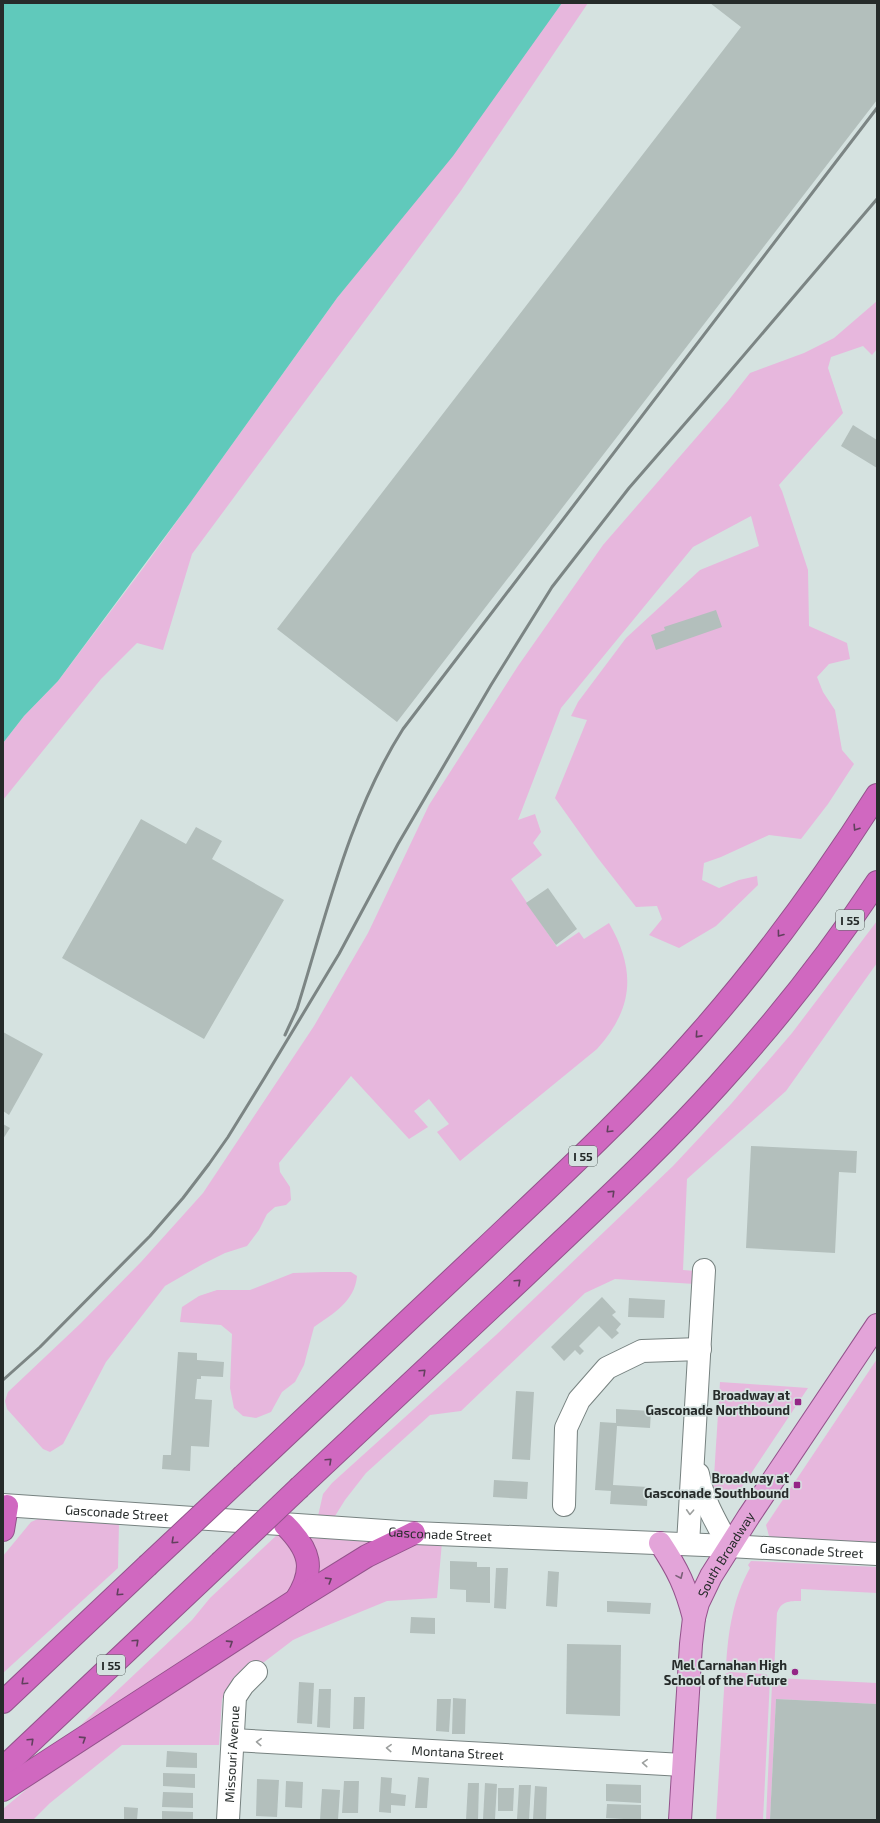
<svg xmlns="http://www.w3.org/2000/svg" width="880" height="1823" font-family="'Exo 2',sans-serif">
  <rect width="100%" height="100%" fill="#d5e2e0"/>
  <g fill="#e7b7dd">
    <polygon points="562,3 588,3 460,192 192,554 163,650 137,643 101,679 3,800 3,743 24,716 58,681 144,567 337,298 410,207"/>
    <path d="M877,301V349L872,355L863,346L831,357L828,368L843,413L779,485L782,491L808,570L809,626L847,643L850,659L829,664L817,677L823,692L835,710L842,750L854,764L828,804L801,839L769,835L721,857L704,863L702,880L719,888L739,880L757,876L758,885L716,926L679,948L649,935L662,919L657,906L636,907L597,857L555,798L587,720L571,716L578,702L626,638L700,570L759,546L751,516L693,547L561,708L518,820L535,814L541,832L533,843L542,855L511,879L557,947L579,932L584,939L609,923C636,970 634,1008 597,1049L460,1161L437,1132L449,1124L429,1099L414,1111L428,1127L409,1139L351,1076L279,1163L280,1172L290,1187L291,1200L286,1205L275,1207L267,1214L259,1230L247,1246L225,1253L203,1264L165,1286L106,1362L63,1444L50,1452L43,1449L7,1409L5,1401L8,1392L81,1323L141,1262L203,1193L314,1026L368,933L429,805L518,666L603,545L728,401L750,373L804,353L834,338Z"/>
    <polygon points="877,921 877,963 786,1091 687,1179 683,1270 696,1271 695,1284 615,1279 585,1293 461,1411 430,1415 366,1473 345,1500 335,1516 329,1518 318,1516 323,1494 332,1483 496,1335 673,1166 731,1104 792,1033"/>
    <path d="M324,1272H351L357,1276C355,1301 333,1314 314,1327L304,1365L295,1382L282,1392L271,1412L256,1418L243,1416L234,1408L230,1388L232,1334L221,1325L180,1322L182,1307L199,1296L217,1290H250L293,1273Z"/>
    <polygon points="877,1359 877,1543 780,1539 769,1536 766,1525"/>
    <polygon points="720,1382 808,1388 734,1499 713,1493"/>
    <polygon points="38,1519 119,1523 118,1568 3,1673 3,1556 31,1522"/>
    <path d="M278,1534C303,1551 299,1569 289,1594L68,1737L192,1620L210,1598Z"/>
    <polygon points="309,1537 384,1537 317,1584"/>
    <polygon points="442,1542 437,1598 387,1601 304,1635 293,1640 226,1691 222,1699 219,1745 122,1745 50,1803 33,1820 3,1820 3,1809 46,1773 402,1544"/>
    <path d="M751,1561L877,1567V1593L801,1589V1601C789,1601 781,1601 777,1613L774,1672L730,1669L726,1667C728,1632 733,1598 750,1568L748,1565Z"/>
    <polygon points="730,1672 766,1674 770,1679 763,1820 716,1820 725,1674"/>
    <polygon points="776,1678 877,1683 877,1704 776,1699 770,1820 766,1820 772,1684"/>
  </g>
  <polygon fill="#60c9bb" points="3,3 562,3 453,156 337,298 190,503 58,681 24,716 3,743"/>
  <g fill="#b3bfbc">
    <polygon points="710,3 877,3 877,100 397,722 277,629 741,27"/>
    <polygon points="853,425 877,440 877,468 841,446"/>
    <polygon points="716,610 722,627 656,650 651,635 665,630 664,627"/>
    <polygon points="141,819 186,844 196,827 222,841 212,859 284,900 204,1039 62,958"/>
    <polygon points="548,888 577,929 556,945 526,903"/>
    <polygon points="3,1032 43,1054 9,1115 3,1111"/>
    <polygon points="3,1124 10,1128 3,1139"/>
    <polygon points="751,1146 857,1151 856,1173 839,1172 835,1253 746,1248"/>
    <polygon points="602,1297 616,1312 612,1315 621,1324 616,1330 619,1333 612,1339 599,1326 579,1346 584,1351 580,1355 575,1350 564,1361 551,1347"/>
    <polygon points="629,1298 665,1300 664,1318 628,1317"/>
    <polygon points="178,1352 197,1353 197,1360 224,1362 223,1377 201,1376 201,1379 197,1379 195,1399 212,1400 209,1447 191,1446 190,1471 162,1469 163,1455 171,1455"/>
    <polygon points="516,1391 534,1392 530,1460 512,1459"/>
    <polygon points="616,1409 651,1411 650,1428 617,1426 613,1485 648,1487 647,1506 610,1504 611,1491 595,1490 600,1422 616,1423"/>
    <polygon points="494,1480 528,1482 527,1499 493,1497"/>
    <polygon points="450,1561 477,1562 477,1567 490,1567 490,1603 466,1602 466,1590 450,1589"/>
    <polygon points="496,1568 508,1568 506,1609 494,1608"/>
    <polygon points="548,1571 559,1572 557,1607 546,1606"/>
    <polygon points="607,1601 651,1603 650,1614 607,1612"/>
    <polygon points="411,1617 435,1618 435,1634 410,1633"/>
    <polygon points="567,1644 621,1645 620,1716 566,1714"/>
    <polygon points="299,1682 314,1683 312,1724 297,1723"/>
    <polygon points="319,1689 331,1689 330,1728 317,1727"/>
    <polygon points="354,1697 365,1697 364,1729 353,1729"/>
    <polygon points="453,1698 466,1699 465,1734 452,1734"/>
    <polygon points="437,1699 451,1699 449,1732 436,1731"/>
    <polygon points="776,1699 877,1704 877,1820 770,1820"/>
    <polygon points="167,1751 197,1753 197,1768 166,1767"/>
    <polygon points="163,1773 195,1774 195,1788 163,1786"/>
    <polygon points="381,1777 392,1778 391,1793 406,1795 405,1806 391,1805 391,1813 379,1812"/>
    <polygon points="418,1777 429,1778 427,1808 415,1808"/>
    <polygon points="257,1779 279,1780 277,1817 256,1816"/>
    <polygon points="286,1781 303,1782 302,1808 285,1807"/>
    <polygon points="344,1781 359,1781 358,1813 342,1813"/>
    <polygon points="468,1783 479,1783 478,1820 466,1820"/>
    <polygon points="485,1783 497,1784 495,1819 483,1819"/>
    <polygon points="606,1784 641,1785 641,1803 606,1801"/>
    <polygon points="519,1785 531,1785 529,1820 517,1819"/>
    <polygon points="535,1786 547,1787 546,1820 533,1819"/>
    <polygon points="498,1788 514,1788 513,1811 498,1811"/>
    <polygon points="322,1789 340,1790 338,1820 320,1820"/>
    <polygon points="163,1792 193,1793 193,1808 162,1807"/>
    <polygon points="607,1804 641,1805 641,1820 606,1818"/>
    <polygon points="124,1807 138,1808 137,1820 124,1820"/>
    <polygon points="162,1811 193,1812 193,1820 162,1820"/>
  </g>
  <g fill="none" stroke-linecap="round" stroke-linejoin="round">
    <g stroke="#778280" stroke-width="24">
      <g id="minor">
        <path d="M698,1474C703,1501 716,1522 729,1546"/>
        <path id="s1" d="M3,1505L414,1533L729,1546L877,1554"/>
        <polyline points="564,1505 566,1428 579,1400 607,1368 642,1351 700,1349"/>
        <polyline points="688,1544 704,1270"/>
        <path id="s2" d="M233,1740L683,1765"/>
        <path id="s3" d="M228,1820L235,1697L243,1685L256,1672"/>
      </g>
    </g>
    <g stroke="#94538c" stroke-width="24">
      <g id="major">
        <path d="M660,1543C678,1570 686,1587 694,1618"/>
        <path id="s4" d="M680,1820L691,1644L694,1618L698,1603L711,1576L749,1516L877,1325"/>
      </g>
    </g>
    <g stroke="#94538c" stroke-width="24">
      <g id="highway">
        <path d="M243,1476C323,1401 402,1326 482,1251C557,1180 633,1110 701,1032C766,958 824,878 877,795"/>
        <path d="M300,1487C375,1417 450,1347 524,1277C590,1214 658,1152 719,1084C776,1021 830,953 877,882"/>
        <path d="M285,1525C310,1550 316,1569 296,1600"/>
        <polyline points="3,1530 7,1506"/>
        <polyline points="3,1702 147,1566"/>
        <polyline points="3,1768 220,1563"/>
        <polyline points="3,1790 296,1600 367,1556 414,1533"/>
      </g>
    </g>
    <use href="#minor" stroke="#fff" stroke-width="22"/>
    <use href="#major" stroke="#e3a4d9" stroke-width="22"/>
    <use href="#highway" stroke="#d068c0" stroke-width="22"/>
    <g stroke="#7c8584" stroke-width="3">
      <path d="M285,1035L297,1009C327,913 349,814 403,729L877,108"/>
      <polyline points="3,1380 40,1347 150,1236 183,1198 209,1164 228,1137 265,1077 339,954 398,844 491,685 552,587 629,488 715,389 877,199"/>
    </g>
    <g stroke="#94538c" stroke-width="24" stroke-linecap="butt">
      <g id="highway-bridge">
        <polyline points="220,1563 300,1487"/>
        <polyline points="147,1566 243,1476"/>
      </g>
    </g>
    <use href="#highway-bridge" stroke="#d068c0" stroke-width="22"/>
  </g>
  <defs><path id="oneway-chevron" d="M-2-3.5L2.5 0L-2 3.5" fill="none" stroke-width="1.6" stroke-linecap="round" stroke-linejoin="round"/></defs>
  <g stroke="#62405e">
    <use href="#oneway-chevron" transform="translate(856 828) rotate(123)"/>
    <use href="#oneway-chevron" transform="translate(780 934) rotate(127)"/>
    <use href="#oneway-chevron" transform="translate(698 1035) rotate(132)"/>
    <use href="#oneway-chevron" transform="translate(609 1130) rotate(135)"/>
    <use href="#oneway-chevron" transform="translate(612 1193) rotate(-44)"/>
    <use href="#oneway-chevron" transform="translate(518 1282) rotate(-43)"/>
    <use href="#oneway-chevron" transform="translate(423 1372) rotate(-43)"/>
    <use href="#oneway-chevron" transform="translate(329 1461) rotate(-43)"/>
    <use href="#oneway-chevron" transform="translate(174 1541) rotate(137)"/>
    <use href="#oneway-chevron" transform="translate(329 1580) rotate(-32)"/>
    <use href="#oneway-chevron" transform="translate(119 1593) rotate(137)"/>
    <use href="#oneway-chevron" transform="translate(136 1642) rotate(-43)"/>
    <use href="#oneway-chevron" transform="translate(230 1643) rotate(-33)"/>
    <use href="#oneway-chevron" transform="translate(24 1682) rotate(137)"/>
    <use href="#oneway-chevron" transform="translate(83 1739) rotate(-33)"/>
    <use href="#oneway-chevron" transform="translate(31 1741) rotate(-43)"/>
  </g>
  <g stroke="#9da09f">
    <use href="#oneway-chevron" transform="translate(690 1512) rotate(93)"/>
    <use href="#oneway-chevron" transform="translate(259 1742) rotate(-177)"/>
    <use href="#oneway-chevron" transform="translate(389 1748) rotate(-177)"/>
    <use href="#oneway-chevron" transform="translate(645 1763) rotate(-176)"/>
  </g>
  <use stroke="#7b6179" href="#oneway-chevron" transform="translate(680 1576) rotate(66)"/>
  <g fill="#942686" stroke="#d5e2e0" stroke-width="1.5">
    <rect x="794" y="1398" width="8" height="8" rx="2"/>
    <rect x="793" y="1481" width="8" height="8" rx="2"/>
    <circle cx="795" cy="1672" r="4"/>
  </g>
  <g text-anchor="middle" dominant-baseline="central" stroke-width="3.5" stroke-linejoin="round" paint-order="stroke">
    <g fill="#d5e2e0" stroke="#5a6261" stroke-width="1">
      <rect x="836" y="910" width="28" height="20" rx="3"/>
      <rect x="569" y="1146" width="28" height="20" rx="3"/>
      <rect x="97" y="1655" width="28" height="20" rx="3"/>
    </g>
    <g font-size="12" font-weight="bold" fill="#262b2a">
      <text x="850" y="920">I 55</text>
      <text x="583" y="1156">I 55</text>
      <text x="111" y="1665">I 55</text>
    </g>
    <g font-size="13" font-weight="bold" fill="#262b2a" stroke="#d5e2e0" text-anchor="end">
      <text x="790" y="1395">Broadway at<tspan x="790" dy="15">Gasconade Northbound</tspan></text>
      <text x="789" y="1478">Broadway at<tspan x="789" dy="15">Gasconade Southbound</tspan></text>
      <text x="787" y="1665">Mel Carnahan High<tspan x="787" dy="15">School of the Future</tspan></text>
    </g>
    <g font-size="13" fill="#262b2a" stroke="#d5e2e0">
      <text stroke="none"><textPath href="#s1" startOffset="114">Gasconade Street</textPath></text>
      <text stroke="none"><textPath href="#s1" startOffset="438">Gasconade Street</textPath></text>
      <text stroke="none"><textPath href="#s1" startOffset="810">Gasconade Street</textPath></text>
      <text stroke="none"><textPath href="#s4" startOffset="274">South Broadway</textPath></text>
      <text stroke="none"><textPath href="#s2" startOffset="225">Montana Street</textPath></text>
      <text stroke="none"><textPath href="#s3" startOffset="66">Missouri Avenue</textPath></text>
    </g>
  </g>
  <rect width="880" height="1823" fill="none" stroke="#262b2a" stroke-width="8"/>
</svg>
